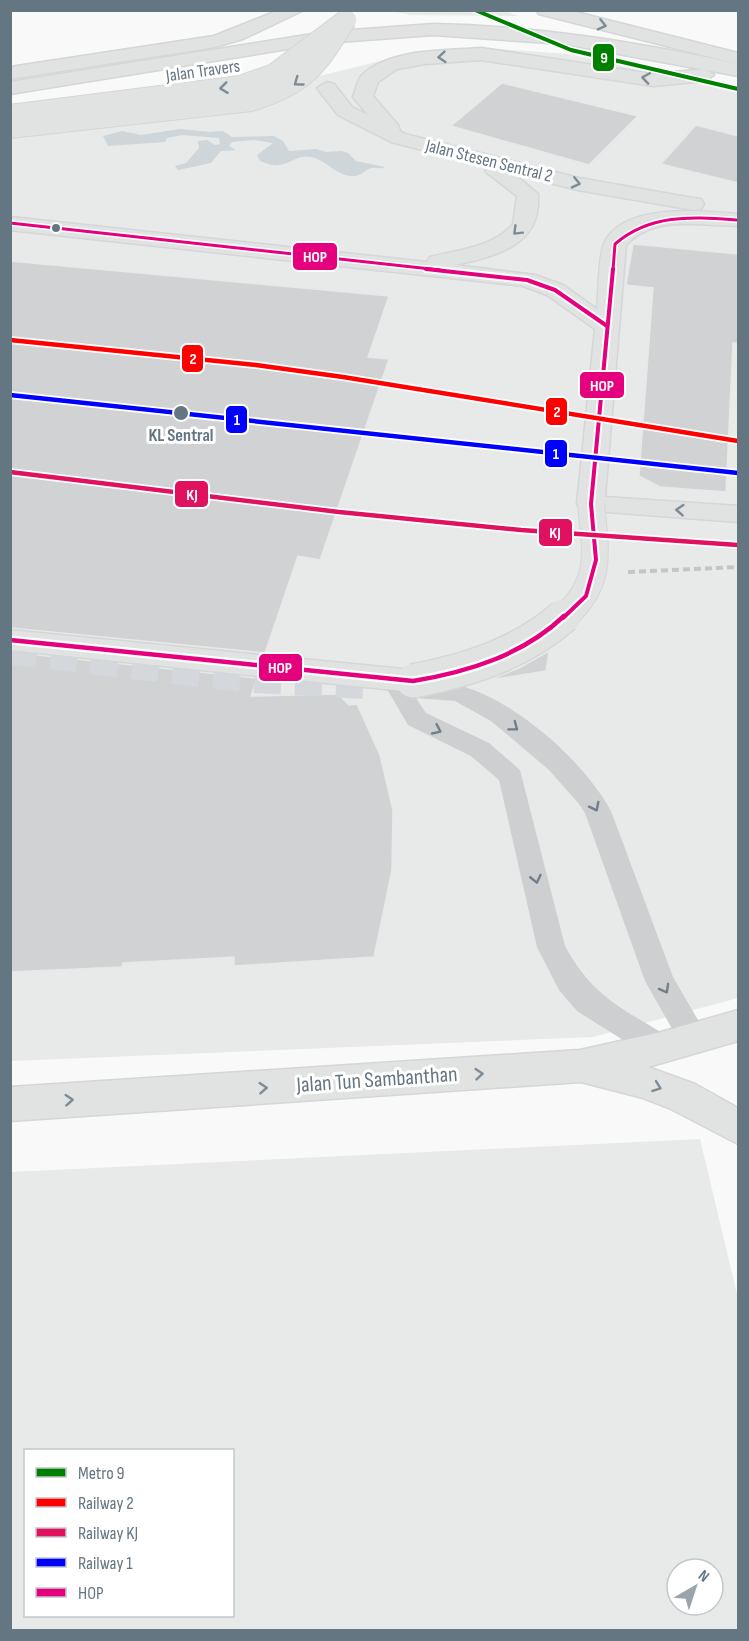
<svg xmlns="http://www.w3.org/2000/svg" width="749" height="1641" font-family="'Sofia Sans Condensed',sans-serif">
  <rect width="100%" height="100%" fill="#f9f9f9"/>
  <g fill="#e8e9e9" fill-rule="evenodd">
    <polygon points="485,48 569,54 738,93 738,998 593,1037 11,1061 10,122 250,93 417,52"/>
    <path d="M700,1139L738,1298V1630H11V1172ZM26,1450H232V1616H26ZM677,1569H713V1605H677Z"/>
  </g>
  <g fill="#e8ebe6">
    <polygon points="385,10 501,10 519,16 411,15"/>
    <polygon points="733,343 738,343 738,487 727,486 727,477"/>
  </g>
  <path fill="#ced6d9" d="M180,129L210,132L223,131L232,137L274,136L283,141L289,151L316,149L326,152L341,151L348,153L356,161L385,167C379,170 377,167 371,168C365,170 360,176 355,176C337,178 326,158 309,157C290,155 287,173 260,161L257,155L273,143L254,140L232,142L229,146L236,150L221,151L211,163L178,170L175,166L186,163L199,148L198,141L207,140L215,145L220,144L219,138L182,135L167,138L165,142L108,146L103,136L122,131L141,135Z"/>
  <g fill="#d0d2d3" stroke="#e8e8e8" stroke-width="1.5">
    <polygon points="502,83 638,116 589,165 451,126"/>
    <polygon points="696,125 738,136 738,183 661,164"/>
    <polygon points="633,244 738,254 738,343 733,343 726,492 660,487 639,476 653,288 626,285"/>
    <polygon points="10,261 389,296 368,357 389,359 320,560 298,556 265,653 10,628"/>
    <polygon points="549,651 546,671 489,680 519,668"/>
    <polygon points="10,652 257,678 251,696 338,694 349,705 357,704 380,755 393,810 392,870 374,957 234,966 234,957 123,963 122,967 10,972"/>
  </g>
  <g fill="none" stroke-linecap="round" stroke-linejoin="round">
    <polyline stroke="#d4d8dc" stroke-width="27" stroke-dasharray="27 14" stroke-linecap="butt" points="10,651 246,679 370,686"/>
    <g stroke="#d5d6d7" stroke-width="3">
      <g id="secondary">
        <path d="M433,24C537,26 637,42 738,64V76L564,44L433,35L325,43L10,94V82L325,32Z"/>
        <path d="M481,48L653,74L705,69L714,75L705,81L653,86L481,60L425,64L397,69L378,82L373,96L398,125L400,131L405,134L579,178L693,198L701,199L704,204L701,209L693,210L578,190L514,174L538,194C542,246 496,256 455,265L535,275L563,285L597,309C599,291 598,259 604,244C621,202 704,211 738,214V226C700,226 656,214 626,245L605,497L738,506V522L581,510L577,504L595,329L547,295L523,286L10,230V217L427,262L430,257C458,250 494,247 513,224L517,196L486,172L484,166L391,142L338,115L317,88L327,82L334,84L352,107L368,115L353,97C356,90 357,80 362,75C391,48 444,51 481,48Z"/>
        <polygon points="10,630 413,670 424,674 428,681 424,688 413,692 10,650"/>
        <polygon points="738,1010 738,1041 648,1067 695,1084 738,1108 738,1144 669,1108 643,1098 581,1082 10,1121 10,1087 580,1050 661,1032"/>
      </g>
    </g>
    <g stroke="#d5d6d7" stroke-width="3">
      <g id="primary">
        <polygon points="279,10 304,10 243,39 215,47 10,79 10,67 214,36"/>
        <polygon points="536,10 568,10 738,53 738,64 539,14"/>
      </g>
    </g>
    <path fill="#cecfd0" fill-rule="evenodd" d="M399,680C416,685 439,680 458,685C514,699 584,761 611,811L673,977L709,1039L705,1048L694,1052L683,1048L645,981L585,813L579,804L549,770L491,721L455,701L416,698L426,713L489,743L520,770L565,946C593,998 624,1009 672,1039L676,1048L672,1057L661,1061L650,1057L577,1011L559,990L537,947L499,780L471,756L408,725L387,689L390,683Z"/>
    <use href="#secondary" fill="#e1e2e2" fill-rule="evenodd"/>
    <use href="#primary" fill="#e1e2e2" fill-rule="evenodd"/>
    <polyline stroke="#c3c5c6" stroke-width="4" stroke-dasharray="7 4" stroke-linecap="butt" points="628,572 738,567"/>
    <g stroke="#d5d6d7" stroke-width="22" stroke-linecap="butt">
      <path id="secondary-bridge-far2" d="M10,128L251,101C306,84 316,67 346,20"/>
    </g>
    <g stroke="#d5d6d7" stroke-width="28" stroke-linecap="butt">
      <path id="secondary-bridge-far1" d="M563,618C603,583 596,553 591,504"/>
    </g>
    <g stroke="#d5d6d7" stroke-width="36" stroke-linecap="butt">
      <path id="secondary-bridge" d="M413,681C469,670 520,654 564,616"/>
    </g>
    <g stroke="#d5d6d7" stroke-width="22" stroke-linecap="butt">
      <polyline id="primary-bridge" points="10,115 240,86 274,74 346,20"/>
    </g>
    <use href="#secondary-bridge-far2" stroke="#e1e2e2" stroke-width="20"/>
    <use href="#secondary-bridge-far1" stroke="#e1e2e2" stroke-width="26"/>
    <use href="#secondary-bridge" stroke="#e1e2e2" stroke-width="33"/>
    <use href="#primary-bridge" stroke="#e1e2e2" stroke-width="20"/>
    <g stroke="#fff" stroke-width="6">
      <g id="bus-1-far2">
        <polyline points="10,223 440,270"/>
        <path d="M613,270L615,244C651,213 693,217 738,220"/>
      </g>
    </g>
    <g stroke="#fff" stroke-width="8">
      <g id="bus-1-far1">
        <polyline points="426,269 527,280 555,290 607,326"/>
        <polyline points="563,618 586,596 596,560 591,504 613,269"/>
      </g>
    </g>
    <g stroke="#fff" stroke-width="9">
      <path id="bus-1" d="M10,640L413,681C468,672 523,655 564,616"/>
    </g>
    <use href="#bus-1-far2" stroke="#e5007d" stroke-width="3"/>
    <use href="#bus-1-far1" stroke="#e5007d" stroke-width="4"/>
    <use href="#bus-1" stroke="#e5007d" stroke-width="4.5"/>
    <g stroke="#fff" stroke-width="8">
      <polyline id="rail-1" points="10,340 256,365 343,377 738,441"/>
    </g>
    <g stroke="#fff" stroke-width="8">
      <polyline id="rail-2" points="10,472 339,512 521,530 738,545"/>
    </g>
    <g stroke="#fff" stroke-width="8">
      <polyline id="rail-3" points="10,395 738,473"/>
    </g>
    <use href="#rail-1" stroke="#f00" stroke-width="4.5"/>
    <use href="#rail-2" stroke="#e0115f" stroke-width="4.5"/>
    <use href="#rail-3" stroke="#00f" stroke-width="4.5"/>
    <g stroke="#fff" stroke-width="7">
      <polyline id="metro-1" points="475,10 571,50 738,89"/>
    </g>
    <use href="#metro-1" stroke="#008000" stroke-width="4"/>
  </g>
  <defs><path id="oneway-chevron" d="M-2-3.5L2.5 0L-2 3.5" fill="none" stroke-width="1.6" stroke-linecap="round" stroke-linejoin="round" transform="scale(1.5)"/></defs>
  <g stroke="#7e8c96">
    <use href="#oneway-chevron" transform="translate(602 25) rotate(14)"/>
    <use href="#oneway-chevron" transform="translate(442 57) rotate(175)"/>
    <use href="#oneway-chevron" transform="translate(646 78) rotate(-171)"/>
    <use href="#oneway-chevron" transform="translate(298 82) rotate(144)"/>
    <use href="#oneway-chevron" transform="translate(224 88) rotate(173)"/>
    <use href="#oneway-chevron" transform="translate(576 183) rotate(13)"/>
    <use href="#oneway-chevron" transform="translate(517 231) rotate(135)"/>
    <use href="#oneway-chevron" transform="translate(680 510) rotate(-176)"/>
    <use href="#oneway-chevron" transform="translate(479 1074) rotate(-5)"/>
    <use href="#oneway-chevron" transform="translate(657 1087) rotate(20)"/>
    <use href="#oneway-chevron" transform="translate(263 1088) rotate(-4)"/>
    <use href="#oneway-chevron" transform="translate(69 1100) rotate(-4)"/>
  </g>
  <g stroke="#707f8b">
    <use href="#oneway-chevron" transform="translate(514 727) rotate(37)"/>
    <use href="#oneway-chevron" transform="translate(437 730) rotate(25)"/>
    <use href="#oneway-chevron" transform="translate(595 807) rotate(63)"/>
    <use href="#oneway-chevron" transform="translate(536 879) rotate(77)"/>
    <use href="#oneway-chevron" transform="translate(665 989) rotate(61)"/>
  </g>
  <g fill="#657683" stroke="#fff" stroke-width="2">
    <circle cx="56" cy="228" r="5"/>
    <circle cx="181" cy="413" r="8"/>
  </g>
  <g text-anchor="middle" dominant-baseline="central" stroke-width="6" stroke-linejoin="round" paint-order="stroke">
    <g font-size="18" fill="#657683" stroke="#fff">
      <text transform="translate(203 71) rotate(-8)">Jalan Travers</text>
      <text transform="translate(489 161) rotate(14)">Jalan Stesen Sentral 2</text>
    </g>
    <g font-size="18" font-weight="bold" fill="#657683" stroke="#fff">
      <text x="181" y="435">KL Sentral</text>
    </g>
    <g font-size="22" fill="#657683" stroke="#fff">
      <text transform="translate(377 1080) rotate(-4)">Jalan Tun Sambanthan</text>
    </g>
  </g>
  <g stroke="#fff" stroke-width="2">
    <rect x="592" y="43" width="23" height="29" rx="6" fill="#008000"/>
    <rect x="292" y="242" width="46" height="29" rx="6" fill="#e5007d"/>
    <rect x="181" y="344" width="23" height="29" rx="6" fill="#f00"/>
    <rect x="579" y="371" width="46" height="28" rx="6" fill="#e5007d"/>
    <rect x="545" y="397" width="23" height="29" rx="6" fill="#f00"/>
    <rect x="225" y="405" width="23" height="29" rx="6" fill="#00f"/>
    <rect x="544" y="439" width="24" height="29" rx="6" fill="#00f"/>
    <rect x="174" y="480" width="35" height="28" rx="6" fill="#e0115f"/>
    <rect x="538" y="518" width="35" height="29" rx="6" fill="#e0115f"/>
    <rect x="258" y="653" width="45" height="29" rx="6" fill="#e5007d"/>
  </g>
  <g font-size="16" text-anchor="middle" font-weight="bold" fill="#fff">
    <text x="604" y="63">9</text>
    <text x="315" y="262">HOP</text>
    <text x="193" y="364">2</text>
    <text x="602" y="391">HOP</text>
    <text x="557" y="417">2</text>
    <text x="237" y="425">1</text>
    <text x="556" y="459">1</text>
    <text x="192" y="500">KJ</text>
    <text x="555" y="538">KJ</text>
    <text x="280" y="673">HOP</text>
  </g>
  <rect width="749" height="1641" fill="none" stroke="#657683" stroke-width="24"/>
  <rect x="24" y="1449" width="210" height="168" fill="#ffffff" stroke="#c1c8cd" stroke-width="1.5"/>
  <rect x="36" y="1468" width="30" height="9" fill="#008000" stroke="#c1c8cd" stroke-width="1.5"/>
  <text x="78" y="1479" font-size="18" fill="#657683">Metro 9</text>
  <rect x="36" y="1498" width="30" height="9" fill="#ff0000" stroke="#c1c8cd" stroke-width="1.5"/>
  <text x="78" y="1509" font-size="18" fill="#657683">Railway 2</text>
  <rect x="36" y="1528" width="30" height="9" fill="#e0115f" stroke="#c1c8cd" stroke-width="1.5"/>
  <text x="78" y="1539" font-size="18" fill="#657683">Railway KJ</text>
  <rect x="36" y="1558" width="30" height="9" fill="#0000ff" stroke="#c1c8cd" stroke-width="1.5"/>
  <text x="78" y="1569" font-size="18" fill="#657683">Railway 1</text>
  <rect x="36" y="1588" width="30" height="9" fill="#e5007d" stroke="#c1c8cd" stroke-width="1.5"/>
  <text x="78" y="1599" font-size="18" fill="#657683">HOP</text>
  <g transform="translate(695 1587) rotate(39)"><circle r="28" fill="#ffffff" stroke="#c1c8cd" stroke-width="1.5"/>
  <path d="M0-4.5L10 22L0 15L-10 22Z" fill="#99a4ac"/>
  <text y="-9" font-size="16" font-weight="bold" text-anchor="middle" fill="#657683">N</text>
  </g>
</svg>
